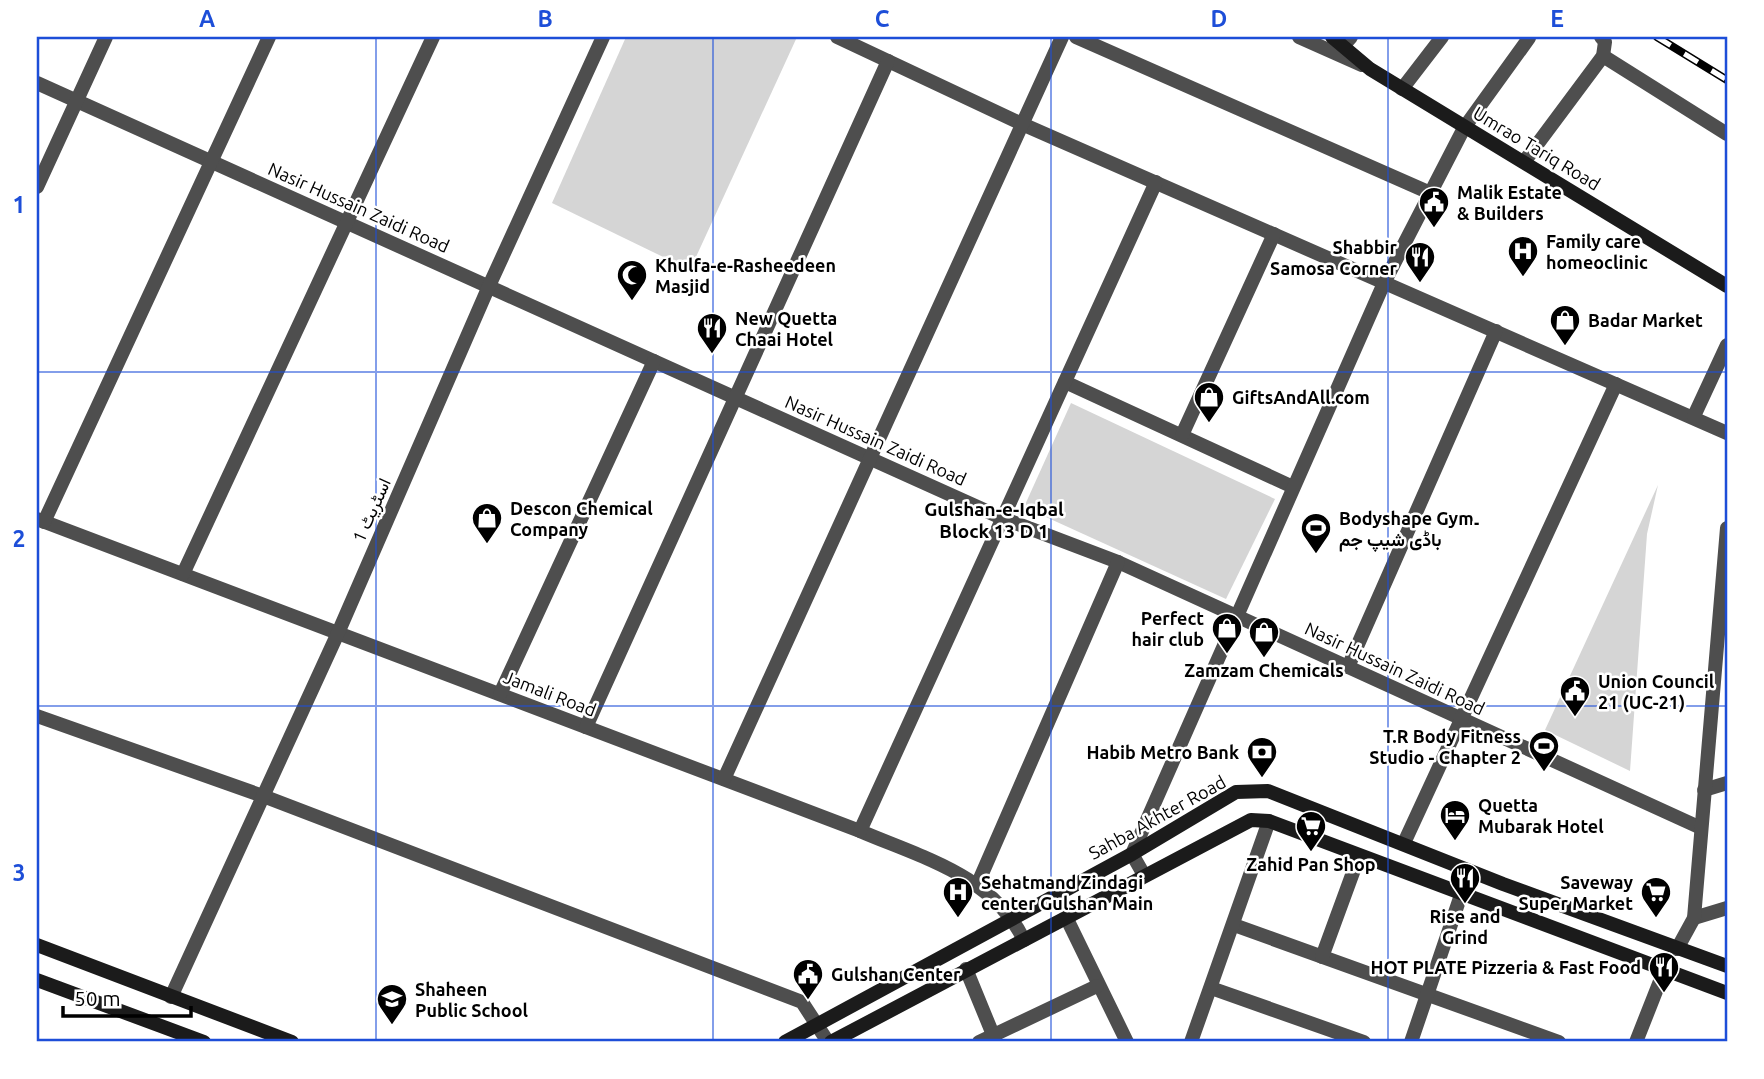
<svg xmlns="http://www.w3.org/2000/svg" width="1764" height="1079" font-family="Ubuntu,Vazirmatn,sans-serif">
  <rect width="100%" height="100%" fill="#fff"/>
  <g fill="#d5d5d5">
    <polygon points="626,37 797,37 690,270 552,203"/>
    <polygon points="1071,403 1275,499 1226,599 1024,507"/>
    <polygon points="1658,485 1647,534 1630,771 1545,730"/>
  </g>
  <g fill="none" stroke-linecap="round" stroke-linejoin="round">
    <g stroke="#4e4e4e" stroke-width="14">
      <polyline points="837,37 1022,124 1727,433"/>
      <polyline points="1076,37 1428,192"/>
      <polyline points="1299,37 1362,65"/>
      <polyline points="1343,46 1351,37"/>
      <polyline points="1603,56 1727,134"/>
      <polyline points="37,83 1002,518 1118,562 1701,828"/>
      <polyline points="1402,89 1442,37"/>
      <polyline points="1524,162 1603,56 1605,42 1601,37"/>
      <polyline points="37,187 106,37"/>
      <polyline points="1065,382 1293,487"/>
      <polyline points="1694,416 1727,345"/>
      <polyline points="1182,435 1274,234"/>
      <path d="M37,519L860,831C923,858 992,875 1024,940"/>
      <polyline points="44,522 269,37"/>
      <polyline points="183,574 433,37"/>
      <polyline points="1348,667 1496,331"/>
      <polyline points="500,694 654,361"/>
      <polyline points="37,716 263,796 802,1002 828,1042"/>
      <polyline points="586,727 888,61"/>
      <polyline points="724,779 1062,37"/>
      <polyline points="1704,790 1727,783"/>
      <polyline points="860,831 1156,182"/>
      <polyline points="1404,843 1616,384"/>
      <polyline points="1144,875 1132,854 1384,283 1464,128 1529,38"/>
      <polyline points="978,883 1118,562"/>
      <polyline points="1066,917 1127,1042"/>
      <polyline points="1694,918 1727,908"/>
      <polyline points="1234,925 1559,1042"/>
      <polyline points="1677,949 1694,918 1727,528"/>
      <polyline points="1322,957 1359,856"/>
      <polyline points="966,969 996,1042"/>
      <polyline points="1211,988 1364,1042"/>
      <polyline points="171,997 338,633 489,286 603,37"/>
      <polyline points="979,1042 1097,986"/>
      <polyline points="1191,1042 1269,821"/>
      <polyline points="1411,1042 1462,892"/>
      <polyline points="1636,1042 1664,971"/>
    </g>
    <g stroke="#1b1b1b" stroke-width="14">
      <polyline points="1332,37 1370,69 1727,286"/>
      <polyline points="37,945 292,1042"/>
      <polyline points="37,980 204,1042"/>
      <polyline points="785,1042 1132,854 1236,792 1268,791 1503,884 1727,966"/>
      <polyline points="831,1042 1251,820 1269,821 1727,993"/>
    </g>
    <g stroke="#000" stroke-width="8">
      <polyline id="rail" points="1657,37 1727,80"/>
    </g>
    <use href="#rail" stroke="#fff" stroke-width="5" stroke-dasharray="16" stroke-linecap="butt"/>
  </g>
  <path fill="none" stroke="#1d4ed8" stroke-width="2" stroke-opacity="0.55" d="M376,37V1042M713,37V1042M1051,37V1042M1388,37V1042M37,372H1727M37,706H1727"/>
  <defs>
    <g id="civic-pin" transform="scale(1.575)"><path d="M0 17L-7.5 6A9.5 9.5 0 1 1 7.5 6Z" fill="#000" stroke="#fff"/><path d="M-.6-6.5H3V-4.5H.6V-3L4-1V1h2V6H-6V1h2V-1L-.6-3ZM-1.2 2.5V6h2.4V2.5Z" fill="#fff"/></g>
    <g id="hospital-pin" transform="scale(1.575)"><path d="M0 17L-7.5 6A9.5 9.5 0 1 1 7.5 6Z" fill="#000" stroke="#fff"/><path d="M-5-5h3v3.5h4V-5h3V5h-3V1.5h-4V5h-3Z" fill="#fff"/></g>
    <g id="restaurant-pin" transform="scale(1.575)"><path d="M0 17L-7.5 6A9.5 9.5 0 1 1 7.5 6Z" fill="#000" stroke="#fff"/><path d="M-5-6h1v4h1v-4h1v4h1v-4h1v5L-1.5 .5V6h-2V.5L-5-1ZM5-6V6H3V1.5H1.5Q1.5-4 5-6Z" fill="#fff"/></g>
    <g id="mosque-pin" transform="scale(1.575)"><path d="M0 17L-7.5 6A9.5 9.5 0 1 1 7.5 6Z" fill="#000" stroke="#fff"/><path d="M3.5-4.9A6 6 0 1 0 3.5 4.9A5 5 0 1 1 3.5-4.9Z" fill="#fff"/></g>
    <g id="shop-pin" transform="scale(1.575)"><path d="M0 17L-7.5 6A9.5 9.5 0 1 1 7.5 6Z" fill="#000" stroke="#fff"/><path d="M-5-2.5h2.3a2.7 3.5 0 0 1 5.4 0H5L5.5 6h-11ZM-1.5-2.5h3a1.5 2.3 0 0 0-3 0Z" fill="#fff"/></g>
    <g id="stadium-pin" transform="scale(1.575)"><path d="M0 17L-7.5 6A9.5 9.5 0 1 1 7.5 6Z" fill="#000" stroke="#fff"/><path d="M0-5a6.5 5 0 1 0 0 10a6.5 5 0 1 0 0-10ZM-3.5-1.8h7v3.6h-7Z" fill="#fff"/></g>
    <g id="bank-pin" transform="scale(1.575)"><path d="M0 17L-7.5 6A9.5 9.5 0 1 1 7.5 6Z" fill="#000" stroke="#fff"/><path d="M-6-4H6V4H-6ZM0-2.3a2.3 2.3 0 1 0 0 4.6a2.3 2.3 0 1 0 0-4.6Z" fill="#fff"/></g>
    <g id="hotel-pin" transform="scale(1.575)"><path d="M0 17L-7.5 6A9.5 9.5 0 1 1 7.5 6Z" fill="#000" stroke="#fff"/><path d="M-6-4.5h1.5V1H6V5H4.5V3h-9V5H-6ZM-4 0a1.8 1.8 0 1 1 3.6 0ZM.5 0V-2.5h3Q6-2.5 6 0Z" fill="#fff"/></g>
    <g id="supermarket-pin" transform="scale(1.575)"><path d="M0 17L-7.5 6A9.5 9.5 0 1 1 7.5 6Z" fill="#000" stroke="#fff"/><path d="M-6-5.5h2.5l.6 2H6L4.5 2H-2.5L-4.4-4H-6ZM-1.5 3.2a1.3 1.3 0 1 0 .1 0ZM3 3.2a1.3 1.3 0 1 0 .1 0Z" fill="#fff"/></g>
    <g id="school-pin" transform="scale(1.575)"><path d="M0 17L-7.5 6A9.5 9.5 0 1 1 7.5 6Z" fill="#000" stroke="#fff"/><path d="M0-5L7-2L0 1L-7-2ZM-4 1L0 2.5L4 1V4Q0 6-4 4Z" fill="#fff"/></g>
  </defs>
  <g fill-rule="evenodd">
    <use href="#civic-pin" x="1434" y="202"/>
    <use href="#hospital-pin" x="1523" y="251"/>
    <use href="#restaurant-pin" x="1420" y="257"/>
    <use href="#mosque-pin" x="632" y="275"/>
    <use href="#shop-pin" x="1565" y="320"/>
    <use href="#restaurant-pin" x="712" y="328"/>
    <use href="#shop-pin" x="1209" y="397"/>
    <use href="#shop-pin" x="487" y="518"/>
    <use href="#stadium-pin" x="1316" y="528"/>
    <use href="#shop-pin" x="1227" y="628"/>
    <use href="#shop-pin" x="1264" y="632"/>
    <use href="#civic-pin" x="1575" y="691"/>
    <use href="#stadium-pin" x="1544" y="746"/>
    <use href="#bank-pin" x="1262" y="752"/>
    <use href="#hotel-pin" x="1455" y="815"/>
    <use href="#supermarket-pin" x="1311" y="826"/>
    <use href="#restaurant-pin" x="1465" y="878"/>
    <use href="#hospital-pin" x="958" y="892"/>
    <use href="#supermarket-pin" x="1656" y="892"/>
    <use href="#restaurant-pin" x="1664" y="967"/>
    <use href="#civic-pin" x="808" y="974"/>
    <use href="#school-pin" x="392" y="999"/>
  </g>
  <g text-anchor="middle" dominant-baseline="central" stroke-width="5" stroke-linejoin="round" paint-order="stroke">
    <g font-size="18" fill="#000" stroke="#fff">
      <text transform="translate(1537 148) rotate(31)">Umrao Tariq Road</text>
      <text transform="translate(359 207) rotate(24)">Nasir Hussain Zaidi Road</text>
      <text transform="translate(876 440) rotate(24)">Nasir Hussain Zaidi Road</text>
      <text transform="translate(371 510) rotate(-66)">اسٹریٹ 1</text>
      <text transform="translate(1395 668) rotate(25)">Nasir Hussain Zaidi Road</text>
      <text transform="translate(550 693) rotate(21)">Jamali Road</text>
      <text transform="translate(1157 817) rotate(-29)">Sahba Akhter Road</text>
    </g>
    <g font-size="18" font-weight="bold" fill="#000" stroke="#fff" text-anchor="start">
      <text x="1457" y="192">Malik Estate<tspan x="1457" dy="21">&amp; Builders</tspan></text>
      <text x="1546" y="241">Family care<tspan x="1546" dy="21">homeoclinic</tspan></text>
      <text x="1397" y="247" text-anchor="end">Shabbir<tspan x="1397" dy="21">Samosa Corner</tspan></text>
      <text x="655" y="265">Khulfa-e-Rasheedeen<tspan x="655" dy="21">Masjid</tspan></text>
      <text x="735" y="318">New Quetta<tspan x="735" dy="21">Chaai Hotel</tspan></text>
      <text x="1588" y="320">Badar Market</text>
      <text x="1232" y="397">GiftsAndAll.com</text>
      <text x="510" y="508">Descon Chemical<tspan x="510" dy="21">Company</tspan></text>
      <text x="1339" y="518">Bodyshape Gym۔<tspan x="1339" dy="21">باڈی شیپ جم</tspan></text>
      <text x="1204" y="618" text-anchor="end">Perfect<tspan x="1204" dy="21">hair club</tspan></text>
      <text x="1264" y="670" text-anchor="middle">Zamzam Chemicals</text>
      <text x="1598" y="681">Union Council<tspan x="1598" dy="21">21 (UC-21)</tspan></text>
      <text x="1521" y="736" text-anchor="end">T.R Body Fitness<tspan x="1521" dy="21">Studio - Chapter 2</tspan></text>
      <text x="1239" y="752" text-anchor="end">Habib Metro Bank</text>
      <text x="1478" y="805">Quetta<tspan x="1478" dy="21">Mubarak Hotel</tspan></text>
      <text x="1311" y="864" text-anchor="middle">Zahid Pan Shop</text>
      <text x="981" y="882">Sehatmand Zindagi<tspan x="981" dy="21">center Gulshan Main</tspan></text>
      <text x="1633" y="882" text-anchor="end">Saveway<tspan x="1633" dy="21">Super Market</tspan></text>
      <text x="1465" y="916" text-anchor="middle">Rise and<tspan x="1465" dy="21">Grind</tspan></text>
      <text x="1641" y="967" text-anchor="end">HOT PLATE Pizzeria &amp; Fast Food</text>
      <text x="831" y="974">Gulshan Center</text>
      <text x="415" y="989">Shaheen<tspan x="415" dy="21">Public School</tspan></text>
    </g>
    <g font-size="19" font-weight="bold" fill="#000" stroke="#fff">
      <text x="994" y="509">Gulshan-e-Iqbal<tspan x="994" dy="22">Block 13 D 1</tspan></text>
    </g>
  </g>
  <rect width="1764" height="1079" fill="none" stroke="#ffffff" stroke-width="77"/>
  <path d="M63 1006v10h128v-10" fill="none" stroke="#000000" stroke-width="3.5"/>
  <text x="74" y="1006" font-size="21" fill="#000000" stroke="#ffffff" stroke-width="5" paint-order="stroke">50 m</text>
  <rect x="38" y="38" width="1688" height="1002" fill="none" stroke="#1d4ed8" stroke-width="2.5"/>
  <g font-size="23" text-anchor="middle" font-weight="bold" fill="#1d4ed8">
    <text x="207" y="27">A</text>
    <text x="545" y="27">B</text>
    <text x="882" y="27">C</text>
    <text x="1219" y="27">D</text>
    <text x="1557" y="27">E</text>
    <text x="19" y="213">1</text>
    <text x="19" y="547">2</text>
    <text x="19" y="881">3</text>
  </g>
</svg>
